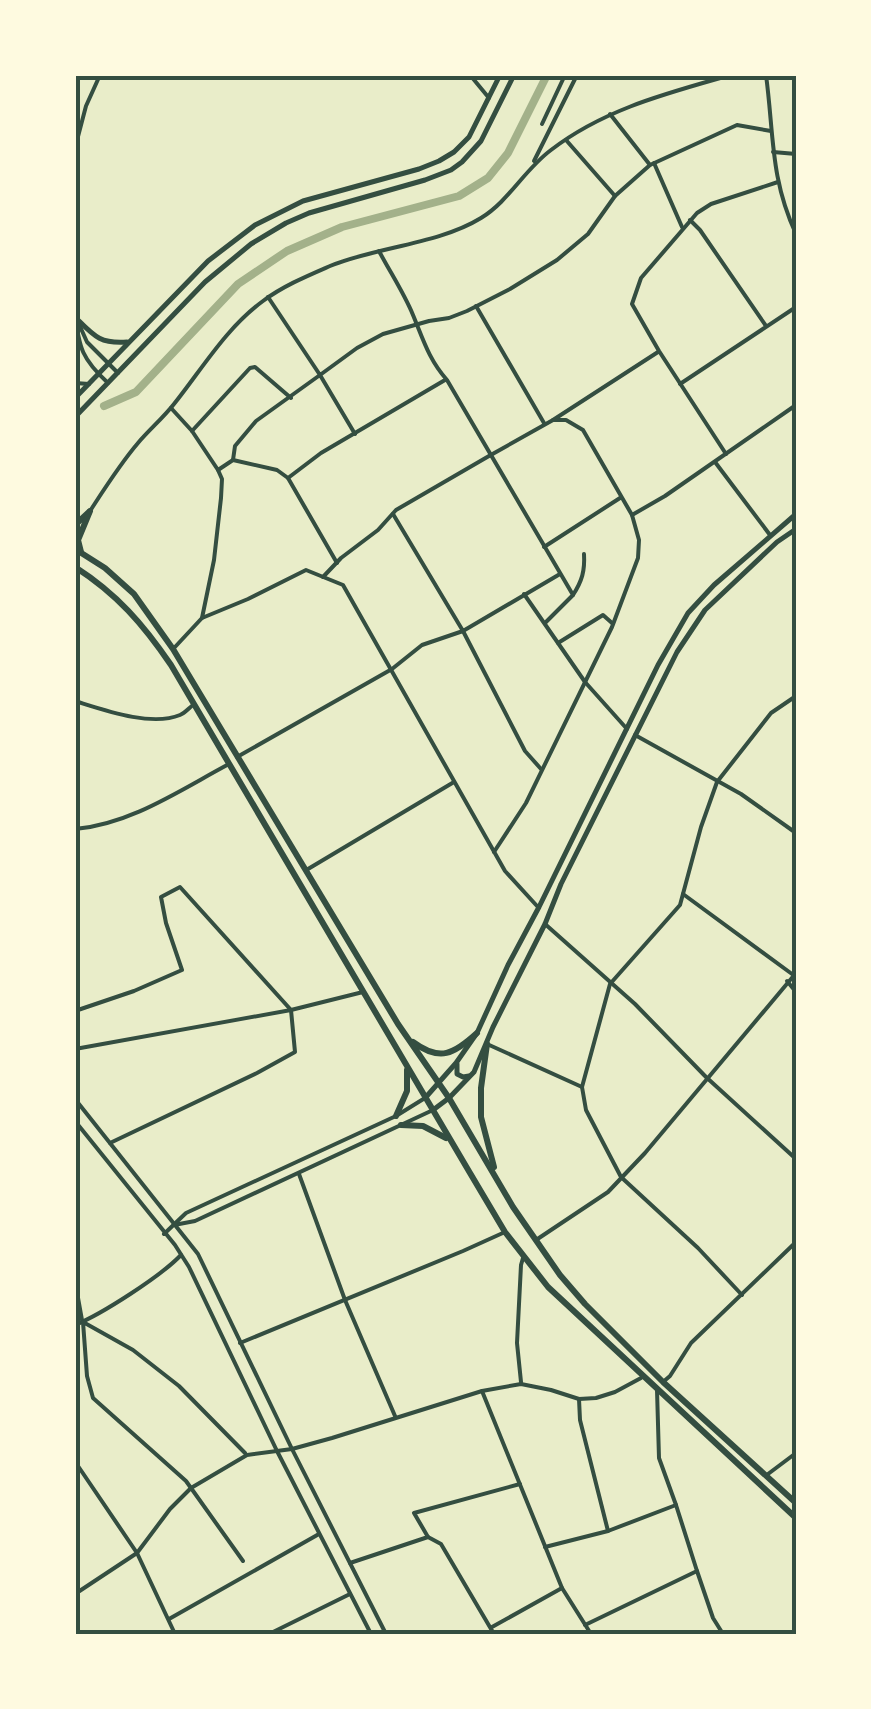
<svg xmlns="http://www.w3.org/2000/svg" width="871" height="1709" font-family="Lora,serif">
  <rect width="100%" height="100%" fill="#e9edc9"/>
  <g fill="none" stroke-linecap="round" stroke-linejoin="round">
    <polyline stroke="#a3b18a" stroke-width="8" points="104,406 136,392 238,284 287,251 342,227 459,196 488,178 508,153 547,75"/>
    <g stroke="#344e41" stroke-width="4">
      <polyline points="470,75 489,98"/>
      <path d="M766,75C774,134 770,178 796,234"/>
      <polyline points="610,114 650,165"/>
      <polyline points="542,124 565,75"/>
      <polyline points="566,140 615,196"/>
      <polyline points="75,148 86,106 100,75"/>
      <polyline points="773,152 796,154"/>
      <polyline points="534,161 577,75"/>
      <polyline points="654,163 682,227"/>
      <polyline points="690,220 700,230 766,326"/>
      <path d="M379,251C390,272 404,293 413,315C423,339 429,360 447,380L573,595L545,623"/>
      <polyline points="268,297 320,375 357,348 383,334 429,321 449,318 467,311 510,289 557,260 588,234 615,196 650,165 737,125 771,131"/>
      <polyline points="476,306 544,423"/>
      <path d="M75,314C79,348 82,359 108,383"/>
      <polyline points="78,322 87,342 118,373"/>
      <polyline points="75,383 89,384"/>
      <polyline points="680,384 796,307"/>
      <polyline points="171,408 192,431 218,470 233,460 277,470 288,478 321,453 445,380"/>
      <polyline points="553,420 658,352"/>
      <polyline points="192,431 250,368 255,367 291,398"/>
      <polyline points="726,454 659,351 632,304 641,278 697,213 711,204 778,182"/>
      <polyline points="233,460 235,446 256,421 320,375 355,434"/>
      <polyline points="715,462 770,535"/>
      <polyline points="288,478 337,563"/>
      <path d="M90,511C105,488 120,464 138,443C149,430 163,418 174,404C202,369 226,328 263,301C283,286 307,276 330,266C376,247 439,244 481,218C509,201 524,170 551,150C604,109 668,93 731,75"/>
      <polyline points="393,514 463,631 560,574"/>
      <polyline points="632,515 665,496 796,405"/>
      <polyline points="544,547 620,498"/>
      <polyline points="323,577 341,558 378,530 396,510 489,456 553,420 566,420 583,430 632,515 639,540 638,558 612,627 526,803 494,852"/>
      <polyline points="524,594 585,682 627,729"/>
      <path d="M573,595C582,581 585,571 584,554"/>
      <polyline points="202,618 248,599 306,570 343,585 505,871 537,906"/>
      <polyline points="558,643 603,615 612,623"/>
      <polyline points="175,647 202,618 214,560 221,498 222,479 218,470"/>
      <path d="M75,701C104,710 151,727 180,715C185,713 189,708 193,705"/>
      <polyline points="635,735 741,794 796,833"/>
      <polyline points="237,757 392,669 422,645 463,631 525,751 541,769"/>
      <path d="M75,829C131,824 180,790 229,764"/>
      <polyline points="308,869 454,782"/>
      <polyline points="683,894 792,974"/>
      <polyline points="545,924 635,1004 706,1077 796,1159"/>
      <polyline points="787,981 796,992"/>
      <polyline points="75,1011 134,991 182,970 166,923 161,897 180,887 291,1010 295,1052 257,1073 110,1143"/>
      <polyline points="487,1044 582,1087"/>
      <polyline points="75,1049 291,1010 363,992"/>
      <polyline points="299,1174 345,1300 395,1416"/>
      <polyline points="536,1240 608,1192 645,1153 796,973"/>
      <polyline points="75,1281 82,1320"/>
      <polyline points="742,1295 698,1248 621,1177 586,1110 582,1087 610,984 680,905 701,827 717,782 771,713 796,696"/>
      <path d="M75,1325C102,1314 161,1276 181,1255"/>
      <polyline points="240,1343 463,1251 505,1232"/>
      <polyline points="521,1382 517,1343 521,1265 523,1258"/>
      <polyline points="482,1391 562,1588 591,1634"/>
      <polyline points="78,1466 137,1553 175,1634"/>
      <polyline points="768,1474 796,1453"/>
      <polyline points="608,1531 676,1505 659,1458 657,1390"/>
      <polyline points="428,1537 441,1544 494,1634"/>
      <polyline points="545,1547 608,1531 580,1420 579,1399"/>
      <polyline points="243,1561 186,1481 93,1398 87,1376 83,1322 133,1350 179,1386 245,1453"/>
      <polyline points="350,1563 428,1537 414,1513 520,1484"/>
      <polyline points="697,1571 713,1618 723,1634"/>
      <polyline points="75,1594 137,1553 170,1509 191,1488 247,1455 292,1449 332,1438 482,1391 521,1384 551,1390 579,1399 596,1398 615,1392 641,1378"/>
      <polyline points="169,1619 319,1534"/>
      <polyline points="585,1625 697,1571 676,1505"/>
      <polyline points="492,1627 562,1588"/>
      <polyline points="269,1634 350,1594"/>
    </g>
    <g stroke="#344e41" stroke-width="4">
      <polyline points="75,1099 198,1254 292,1449 386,1634"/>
      <polyline points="75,1121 175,1245 189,1267 277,1451 371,1634"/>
      <polyline points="174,1225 195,1221 433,1110"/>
      <polyline points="164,1234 186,1213 396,1116 425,1098"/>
      <polyline points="663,1382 670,1376 691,1343 796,1242"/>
    </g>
    <g stroke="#344e41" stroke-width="5">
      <polyline points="457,1064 457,1074 463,1077 469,1076"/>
      <polyline points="426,1097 456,1063 477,1033 508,965 539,907 658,665 688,613 714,585 796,514"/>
      <polyline points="433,1110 449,1098 474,1072 493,1027 545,924 561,884 677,652 705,610 777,542 796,529"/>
    </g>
    <g stroke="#344e41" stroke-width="5">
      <path d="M76,318C94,336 100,344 127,342"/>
      <polyline points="75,398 208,261 255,225 303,201 419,169 439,161 454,152 469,137 500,75"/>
      <polyline points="75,417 205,282 251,244 286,223 309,213 425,180 451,170 462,162 481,141 514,75"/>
    </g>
    <g stroke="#344e41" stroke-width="6">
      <polyline points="75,525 89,512"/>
      <polyline points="75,549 105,568 134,594 173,649 398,1024 449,1098 513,1207 560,1275 585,1304 663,1382 796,1503"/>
      <polyline points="81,552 78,540 90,511"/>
      <path d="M75,567C117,594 143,624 171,665L470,1173L505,1232L548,1287L796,1518"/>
      <path d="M413,1042C440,1062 454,1054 477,1033"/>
      <polyline points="487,1044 481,1088 481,1117 494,1167"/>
      <polyline points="396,1116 407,1091 407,1070"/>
      <polyline points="401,1125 423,1126 446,1138"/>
    </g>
  </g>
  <rect width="871" height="1709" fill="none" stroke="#fefae0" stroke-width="155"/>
  <rect x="78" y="78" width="716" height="1554" fill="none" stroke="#344e41" stroke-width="4"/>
</svg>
